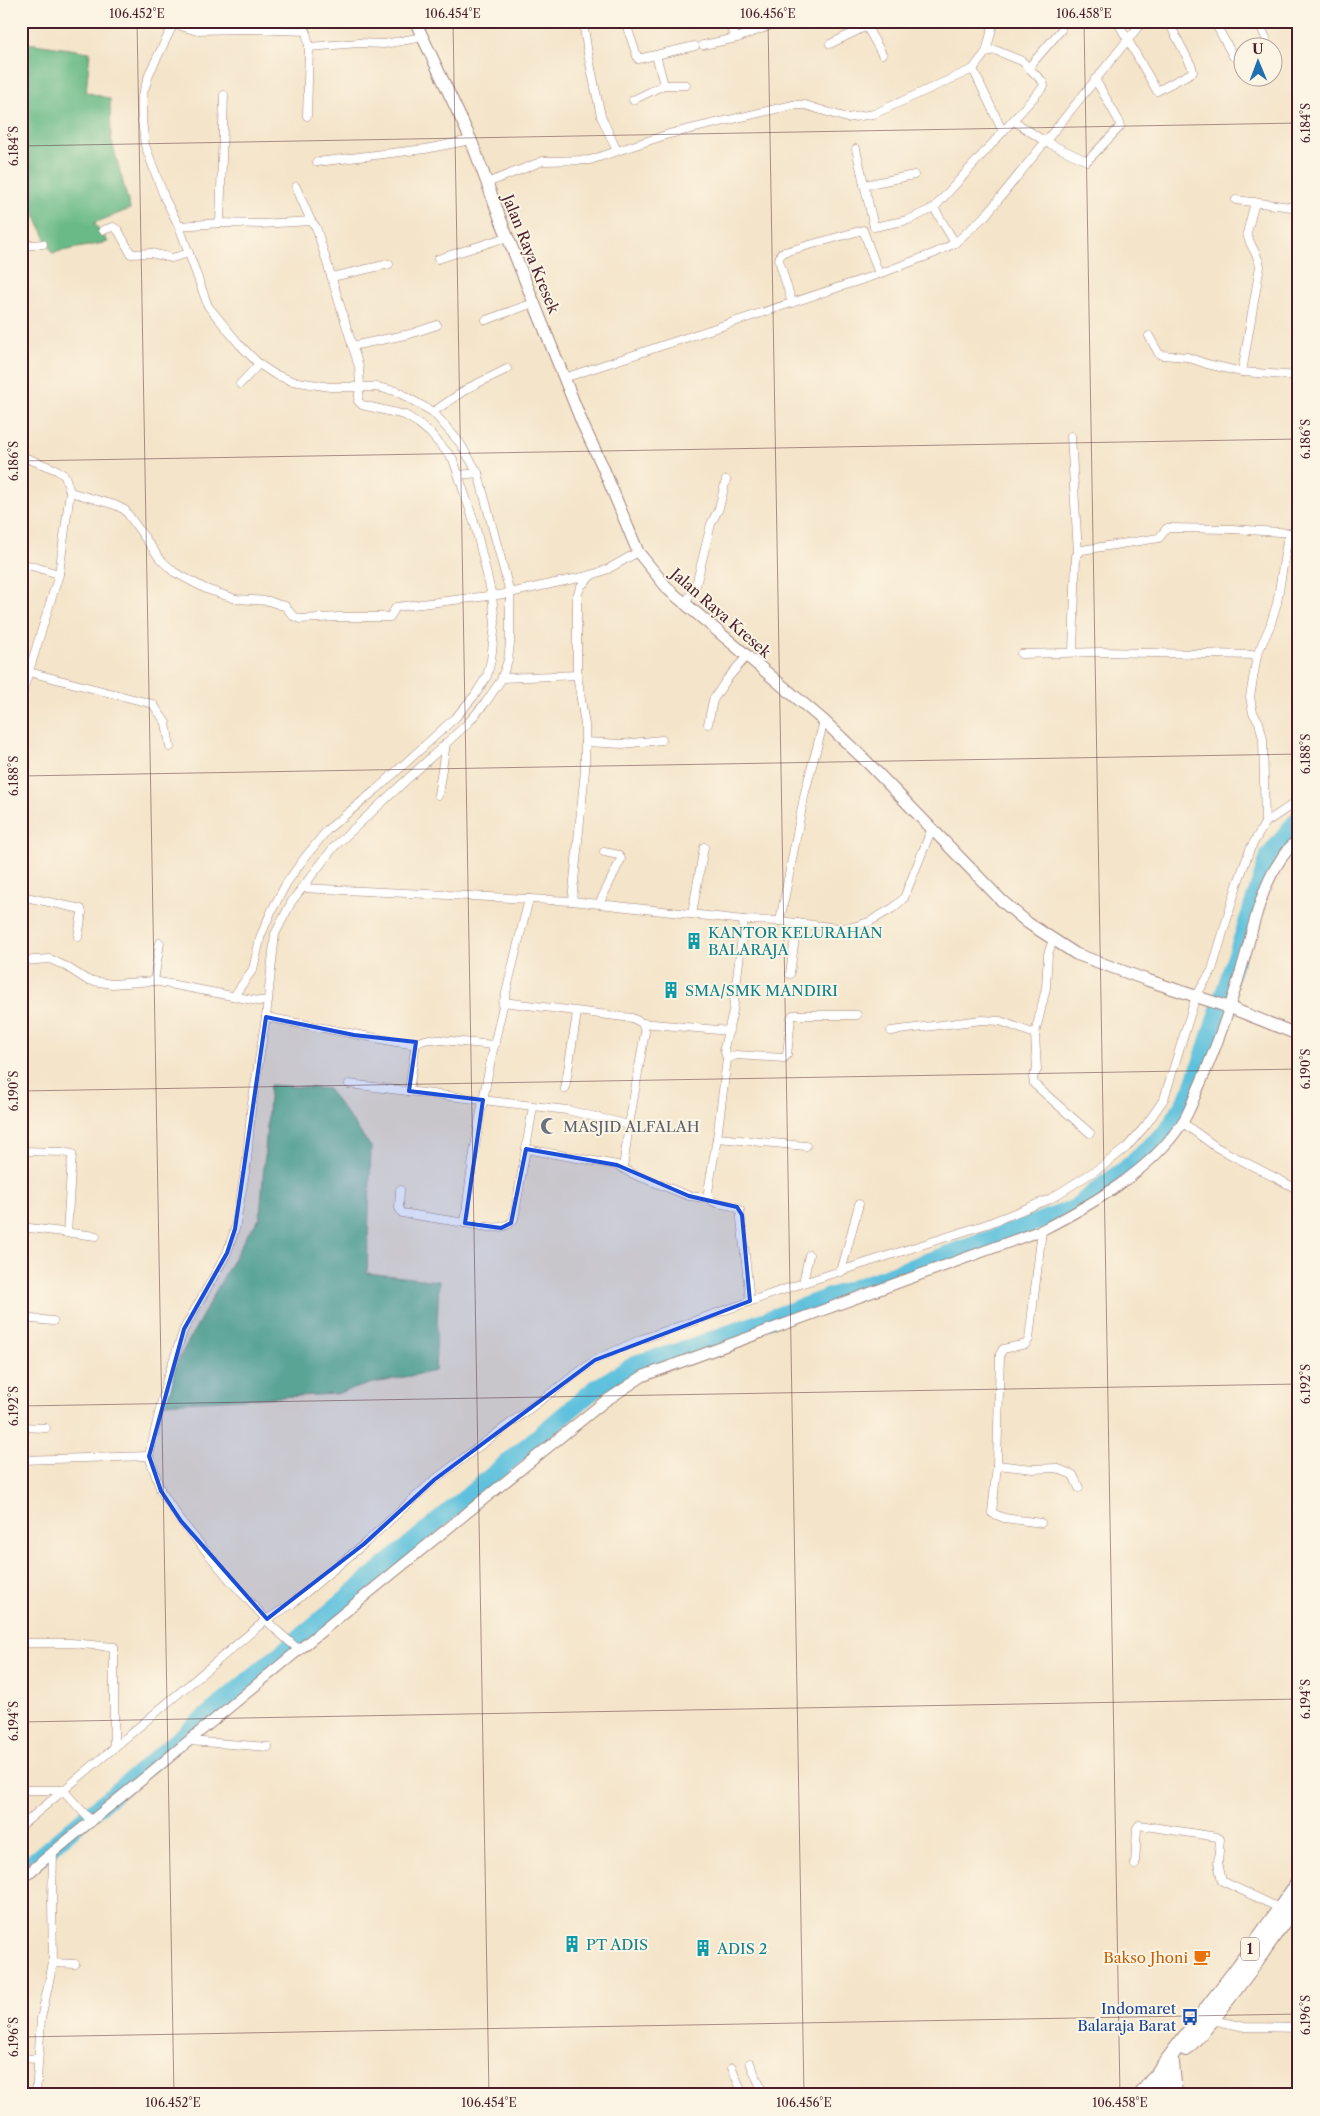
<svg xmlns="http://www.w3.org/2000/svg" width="1320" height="2116" font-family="'Libre Caslon Text',serif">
  <rect width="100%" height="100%" fill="#fcf5e5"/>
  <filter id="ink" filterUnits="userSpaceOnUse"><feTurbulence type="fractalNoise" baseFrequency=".02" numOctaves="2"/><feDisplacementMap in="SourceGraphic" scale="10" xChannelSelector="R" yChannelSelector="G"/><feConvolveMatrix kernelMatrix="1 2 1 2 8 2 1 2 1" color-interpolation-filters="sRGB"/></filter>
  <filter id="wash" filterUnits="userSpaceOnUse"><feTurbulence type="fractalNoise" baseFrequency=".0096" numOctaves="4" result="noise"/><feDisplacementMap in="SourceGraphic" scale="20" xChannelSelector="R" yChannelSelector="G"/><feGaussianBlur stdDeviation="1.12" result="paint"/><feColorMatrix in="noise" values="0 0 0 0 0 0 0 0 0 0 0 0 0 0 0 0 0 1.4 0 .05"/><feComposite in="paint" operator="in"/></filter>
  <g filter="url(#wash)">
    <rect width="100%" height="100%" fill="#f4e4c9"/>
    <g fill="#69ba86" stroke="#5a6c58">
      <polygon points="21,42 90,52 86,92 110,99 111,138 130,209 94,223 108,242 52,253 24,190 21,188"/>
      <polygon points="270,1085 328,1089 371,1147 367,1273 439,1281 435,1371 369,1384 336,1394 162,1403 178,1360 246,1236 260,1218"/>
    </g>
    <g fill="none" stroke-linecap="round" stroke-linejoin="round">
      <polyline stroke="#5fc1dd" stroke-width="18" points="21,1872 596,1388 638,1363 678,1352 1073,1209 1129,1166 1168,1130 1193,1088 1269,856 1299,818"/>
    </g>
  </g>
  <g filter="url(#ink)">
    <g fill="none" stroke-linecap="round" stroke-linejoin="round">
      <g stroke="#9f827a" stroke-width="9">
        <g id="minor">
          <polyline points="175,21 150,72 142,96 142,120 145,145 165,199 179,226 208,306 240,345 259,364 274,374 292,381 330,387 376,387 396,391 433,412 460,443 478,473 510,593 510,643 508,660 501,680 486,702 468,723 334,847 292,901 275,934 266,1017 251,1110 247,1161 235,1229 227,1253 184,1329 167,1379 149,1456 161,1491 181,1521 229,1579 274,1628 298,1649"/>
          <polyline points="583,21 588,54 601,116 617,151"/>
          <polyline points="625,21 638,59 695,46"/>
          <polyline points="726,21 737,38"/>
          <polyline points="1117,21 1157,91 1193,72 1192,67 1168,21"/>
          <polyline points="1214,21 1233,56"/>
          <polyline points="1258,21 1266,38"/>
          <polyline points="174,24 194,30 248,29 306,31 309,47 307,116"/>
          <polyline points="867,27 882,54"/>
          <polyline points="830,44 877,21"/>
          <polyline points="703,45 737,38 782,21"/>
          <polyline points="309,47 359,43 384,44 423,37"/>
          <polyline points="986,52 994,21"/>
          <polyline points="656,55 664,85"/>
          <polyline points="1029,67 1061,30"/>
          <polyline points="973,69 1003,132"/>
          <polyline points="633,100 664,85 686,85"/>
          <polyline points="1014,121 1044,141 1087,161 1120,127 1119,121 1095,79"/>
          <polyline points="856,149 874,227 908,220 934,208"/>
          <polyline points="317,162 425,149 471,140"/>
          <polyline points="487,183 543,161 590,160 669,134 793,105 805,105 847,118 874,114 973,69 986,52 995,50 1022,61 1043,82 1044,86 934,208 955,243"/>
          <polyline points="864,185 914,175"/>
          <polyline points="296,187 311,221"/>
          <polyline points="1236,200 1299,208"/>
          <polyline points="220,223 261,224 311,221 316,227 359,367 360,387 358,401 362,405 405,415 418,423 430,433 453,459 475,525 492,596 495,623 491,660 487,676 475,695 456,717 377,789 328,829 302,861 286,884 272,910 261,935 253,969 234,996"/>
          <polyline points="179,226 220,223 224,95"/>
          <polyline points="103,230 113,227 118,230 131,254 151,253 172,258 189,253"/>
          <polyline points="21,246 43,244"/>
          <polyline points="438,259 507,237"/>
          <polyline points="332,277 389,264"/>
          <polyline points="792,303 779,260 781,253 863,230 879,274"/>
          <polyline points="486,320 534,303"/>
          <polyline points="1149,336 1159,354 1162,355 1187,357 1207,364 1242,372 1299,376"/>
          <polyline points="352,346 410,334 437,325"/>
          <path d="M1242,372L1260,266C1258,254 1248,243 1247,233L1255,202"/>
          <polyline points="564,378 879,274 935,253 955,243 986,215 1138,27 1145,21"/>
          <polyline points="240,384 259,364"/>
          <polyline points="433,412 468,388 507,369"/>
          <polyline points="1071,436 1078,553"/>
          <polyline points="21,456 57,470 65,476 70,492 59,574 21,697"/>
          <polyline points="459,475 478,473"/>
          <polyline points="70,492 115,505 125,510 160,559 174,572 206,589 236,599 269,601 280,605 285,606 293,616 300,619 339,617 390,617 396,607 505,594 592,575 608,569 638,552"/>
          <polyline points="21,563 59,574"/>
          <polyline points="685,604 696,585 711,524 719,508 726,480"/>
          <polyline points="1073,652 1076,556 1082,550 1159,538 1167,528 1232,529 1293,533"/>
          <polyline points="1021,654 1100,652 1257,655 1250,697 1253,713 1259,722 1263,739 1265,823"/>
          <polyline points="1257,655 1270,626 1277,603 1287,541 1293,533 1299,532"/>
          <polyline points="21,670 153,704 166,723 170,747"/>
          <polyline points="502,678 578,675"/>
          <polyline points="708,724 713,700 727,679 747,656"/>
          <polyline points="585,742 622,744 662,740"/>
          <polyline points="438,795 446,743"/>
          <polyline points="301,888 572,901 744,920 780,921 838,928 853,927 869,922 893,908 904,898 932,828"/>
          <polyline points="21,896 81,909 82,913 78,937"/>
          <polyline points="572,901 585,770 585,725 577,674 577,596 581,586 592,575"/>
          <polyline points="599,904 621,859 619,855 604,852"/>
          <polyline points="692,914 704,847"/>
          <polyline points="780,921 805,792 824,721"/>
          <polyline points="1053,940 1048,954 1046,988 1035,1034 1037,1070 1033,1077 1034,1084 1090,1133"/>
          <polyline points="21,961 50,959 67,967 87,980 112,984 154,981 258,1001 268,1001"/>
          <polyline points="790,974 797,923"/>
          <polyline points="154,981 160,943"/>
          <polyline points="266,1017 396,1042 411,1044 429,1039 495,1045"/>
          <polyline points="642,1023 729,1031"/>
          <polyline points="891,1031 982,1020 1000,1021 1035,1034"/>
          <polyline points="727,1059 724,1048 733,1011 744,920"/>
          <polyline points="349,1084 567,1110 629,1125 645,1032 642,1023 632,1018 503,1002"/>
          <polyline points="565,1089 577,1013"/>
          <polyline points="409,1091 416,1042"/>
          <polyline points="1183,1123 1216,1147 1299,1190"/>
          <polyline points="717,1138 806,1146"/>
          <polyline points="526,1149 617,1165 633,1174 689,1196 709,1198"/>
          <polyline points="21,1151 63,1152 72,1154 67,1233"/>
          <polyline points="623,1168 629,1125"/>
          <path d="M400,1190L399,1208L402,1213L465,1223C476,1113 502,1006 529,899"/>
          <path d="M465,1223C479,1225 504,1234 514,1219L533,1107"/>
          <polyline points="21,1227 96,1236"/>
          <polyline points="841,1272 859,1204"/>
          <polyline points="803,1283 809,1255"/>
          <path d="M750,1301L740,1210C730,1200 710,1210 708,1192L717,1138L727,1059L736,1055L784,1058L787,1055L791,1018L793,1015H857"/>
          <polyline points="21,1318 53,1321"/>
          <polyline points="21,1427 46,1428"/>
          <polyline points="21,1460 149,1456"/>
          <polyline points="997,1465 1033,1469 1056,1468 1073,1475 1079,1488"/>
          <polyline points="1041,1523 1004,1518 992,1513 997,1465 1000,1354 1003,1349 1026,1344 1029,1339 1042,1230"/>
          <polyline points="21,1643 71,1643 114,1647 114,1747"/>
          <polyline points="189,1741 268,1747"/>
          <polyline points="21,1790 63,1790 92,1822"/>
          <polyline points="21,1826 267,1619 292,1604 364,1544 434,1480 595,1360 642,1339 803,1283 987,1224 1050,1199 1104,1165 1127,1147 1146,1125 1164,1099 1196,996 1212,970 1237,885 1250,849 1265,823 1299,800"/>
          <polyline points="1135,1865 1137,1828 1139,1825 1217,1837 1220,1839 1218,1863 1222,1881 1279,1908"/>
          <polyline points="53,1963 75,1964"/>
          <polyline points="1212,2020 1245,2027 1299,2028"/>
          <polyline points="21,2058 37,2059"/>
          <polyline points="750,2063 764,2095"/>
          <polyline points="732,2068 743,2095"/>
          <polyline points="36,2095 41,2019 53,1963 52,1902 53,1851"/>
        </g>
      </g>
      <g stroke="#9f827a" stroke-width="12">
        <path id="tertiary" d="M21,1880C64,1841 111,1806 155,1769C303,1645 454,1523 604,1402L643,1376L1042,1230C1091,1205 1152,1170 1182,1123C1189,1113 1193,1100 1198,1089C1218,1044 1233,1000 1246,953C1257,911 1266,868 1299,838"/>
      </g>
      <g stroke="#9f827a" stroke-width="13">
        <polyline id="secondary" points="415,21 471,140 500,218 583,425 602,465 638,552 669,590 824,721 868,763 1002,901 1028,923 1076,954 1147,980 1231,1008 1299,1035"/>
      </g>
      <g stroke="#9f827a" stroke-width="16">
        <g id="trunk">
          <polyline points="1186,2049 1212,2020 1252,1967 1299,1899"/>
          <polyline points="1172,2063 1175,2095"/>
          <polyline points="1141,2095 1239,1966 1299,1882"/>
          <polyline points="1154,2095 1169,2073"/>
        </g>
      </g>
      <use href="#minor" stroke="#fff" stroke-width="8"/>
      <use href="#tertiary" stroke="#fff" stroke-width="10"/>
      <use href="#secondary" stroke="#fff" stroke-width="11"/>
      <use href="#trunk" stroke="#fff" stroke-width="14"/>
    </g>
  </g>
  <path fill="#1d4ed8" fill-opacity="0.2" stroke="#1d4ed8" stroke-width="4" stroke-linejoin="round" d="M266,1017L354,1035L416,1042L409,1091L483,1100L465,1223L501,1228L511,1223L526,1149L617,1165L689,1196L737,1207L742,1215L750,1301L595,1360L434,1480L364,1544L267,1619L181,1521L161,1491L149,1456L184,1329L227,1253L235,1229Z"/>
  <path fill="none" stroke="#4a1f2b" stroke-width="1" stroke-opacity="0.45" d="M137,21L174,2095M453,21L489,2095M768,21L804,2095M1084,21L1120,2095M21,146L1299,123M21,461L1299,439M21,776L1299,754M21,1091L1299,1069M21,1406L1299,1384M21,1722L1299,1699M21,2037L1299,2014"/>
  <defs>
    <g id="building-bare" transform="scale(1.35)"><path d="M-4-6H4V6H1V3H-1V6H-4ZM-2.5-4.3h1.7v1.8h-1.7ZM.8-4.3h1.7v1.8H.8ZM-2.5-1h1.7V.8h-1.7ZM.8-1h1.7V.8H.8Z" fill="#0f9aa8" stroke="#fcf5e5" stroke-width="2.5" paint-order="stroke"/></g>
    <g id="mosque-bare" transform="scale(1.35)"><path d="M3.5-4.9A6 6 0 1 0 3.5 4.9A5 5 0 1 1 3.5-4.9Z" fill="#6b7280" stroke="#fcf5e5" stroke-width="2.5" paint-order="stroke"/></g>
    <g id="cafe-bare" transform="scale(1.35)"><path d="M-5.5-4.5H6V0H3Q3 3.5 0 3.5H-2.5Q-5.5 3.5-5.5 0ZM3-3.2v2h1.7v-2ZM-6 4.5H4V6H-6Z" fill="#e8710a" stroke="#fcf5e5" stroke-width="2.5" paint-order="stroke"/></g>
    <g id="bus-bare" transform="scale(1.35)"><path d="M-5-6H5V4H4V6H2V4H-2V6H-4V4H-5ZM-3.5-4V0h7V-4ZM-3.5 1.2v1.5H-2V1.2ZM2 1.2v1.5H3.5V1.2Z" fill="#1a4fb4" stroke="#fcf5e5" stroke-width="2.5" paint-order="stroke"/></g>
  </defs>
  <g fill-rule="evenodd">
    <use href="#building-bare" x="694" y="941"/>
    <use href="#building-bare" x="671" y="990"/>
    <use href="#mosque-bare" x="549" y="1126"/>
    <use href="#building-bare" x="572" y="1944"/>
    <use href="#building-bare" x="703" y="1948"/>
    <use href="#cafe-bare" x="1202" y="1957"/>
    <use href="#bus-bare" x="1190" y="2017"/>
  </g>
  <g text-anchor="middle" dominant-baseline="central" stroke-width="4" stroke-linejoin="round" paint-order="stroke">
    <rect fill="#fcf5e5" stroke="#7f5f63" stroke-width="1" x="1241" y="1937.5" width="18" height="23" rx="4"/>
    <g font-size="14" font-weight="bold" fill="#4a1f2b">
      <text x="1250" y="1949">1</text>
    </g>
    <g font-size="15" fill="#4a1f2b" stroke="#fcf5e5">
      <text transform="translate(531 254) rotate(68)">Jalan Raya Kresek</text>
      <text transform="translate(721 613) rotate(41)">Jalan Raya Kresek</text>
    </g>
    <g font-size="15" fill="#0d838f" stroke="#fcf5e5" text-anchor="start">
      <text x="708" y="932">KANTOR KELURAHAN<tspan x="708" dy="17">BALARAJA</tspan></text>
      <text x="685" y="990">SMA/SMK MANDIRI</text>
      <text x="586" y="1944">PT ADIS</text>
      <text x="717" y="1948">ADIS 2</text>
    </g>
    <g font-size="15" fill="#5b616d" stroke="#fcf5e5" text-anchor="start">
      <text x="563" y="1126">MASJID ALFALAH</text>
    </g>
    <g font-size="15" fill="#c56008" stroke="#fcf5e5" text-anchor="end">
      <text x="1188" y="1957">Bakso Jhoni</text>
    </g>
    <g font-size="15" fill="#164399" stroke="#fcf5e5" text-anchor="end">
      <text x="1176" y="2008">Indomaret<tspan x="1176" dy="17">Balaraja Barat</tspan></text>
    </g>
  </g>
  <rect width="1320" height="2116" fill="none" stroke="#fcf5e5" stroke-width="55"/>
  <g transform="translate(1258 62) rotate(359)"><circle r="24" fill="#fcf5e5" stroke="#b59f9b"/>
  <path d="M0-4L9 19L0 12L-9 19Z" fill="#1f6fb2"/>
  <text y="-8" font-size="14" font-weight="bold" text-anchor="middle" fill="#4a1f2b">U</text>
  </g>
  <rect x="28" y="28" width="1264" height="2060" fill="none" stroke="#4a1f2b" stroke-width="2"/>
  <g font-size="12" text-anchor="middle" fill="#4a1f2b">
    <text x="137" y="18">106.452°E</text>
    <text x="453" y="18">106.454°E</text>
    <text x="768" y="18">106.456°E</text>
    <text x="1084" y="18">106.458°E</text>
    <text transform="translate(1306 123) rotate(-90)" y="4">6.184°S</text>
    <text transform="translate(14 146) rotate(-90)" y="4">6.184°S</text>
    <text transform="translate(1306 439) rotate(-90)" y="4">6.186°S</text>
    <text transform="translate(14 461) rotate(-90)" y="4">6.186°S</text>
    <text transform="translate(1306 754) rotate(-90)" y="4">6.188°S</text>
    <text transform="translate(14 776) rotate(-90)" y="4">6.188°S</text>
    <text transform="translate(1306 1069) rotate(-90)" y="4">6.190°S</text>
    <text transform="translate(14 1091) rotate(-90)" y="4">6.190°S</text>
    <text transform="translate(1306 1384) rotate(-90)" y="4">6.192°S</text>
    <text transform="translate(14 1406) rotate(-90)" y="4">6.192°S</text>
    <text transform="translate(1306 1699) rotate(-90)" y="4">6.194°S</text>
    <text transform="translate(14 1721) rotate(-90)" y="4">6.194°S</text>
    <text transform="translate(1306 2015) rotate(-90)" y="4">6.196°S</text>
    <text transform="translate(14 2037) rotate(-90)" y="4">6.196°S</text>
    <text x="173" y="2107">106.452°E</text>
    <text x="489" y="2107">106.454°E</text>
    <text x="804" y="2107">106.456°E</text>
    <text x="1120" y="2107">106.458°E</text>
  </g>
</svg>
